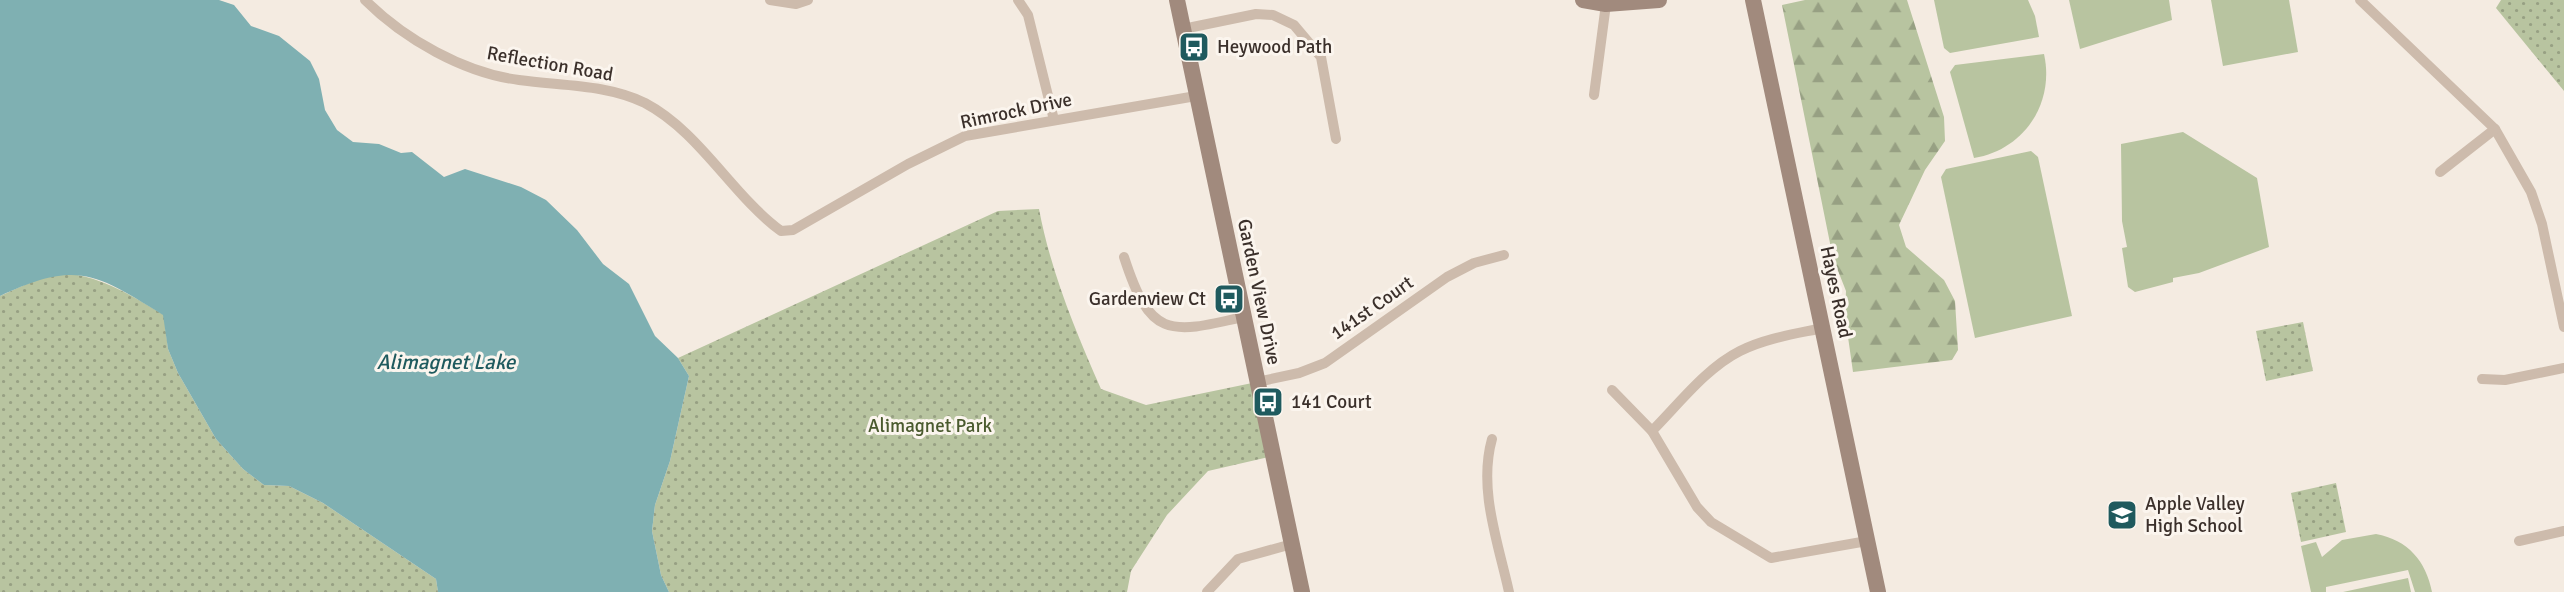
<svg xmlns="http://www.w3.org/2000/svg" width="2564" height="592" font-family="Signika,sans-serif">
  <defs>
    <pattern id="forest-firs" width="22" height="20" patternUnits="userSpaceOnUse" patternTransform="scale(1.75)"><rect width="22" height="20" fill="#b8c4a0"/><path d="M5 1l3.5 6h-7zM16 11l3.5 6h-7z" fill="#97a083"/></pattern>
    <pattern id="park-dots" width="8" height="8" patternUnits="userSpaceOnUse" patternTransform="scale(1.75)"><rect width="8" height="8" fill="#b8c4a0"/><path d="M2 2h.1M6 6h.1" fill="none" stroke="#97a083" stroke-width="1.8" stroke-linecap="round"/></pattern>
  </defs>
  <rect width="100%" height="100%" fill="#f4ebe1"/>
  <g fill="#b8c4a0">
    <polygon points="1934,0 2028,0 2035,16 2039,37 1950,53 1944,48"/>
    <polygon points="2069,0 2169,0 2172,20 2080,49"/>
    <polygon points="2211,0 2289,0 2298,52 2223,66"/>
    <path d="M2044,54C2055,103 2024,150 1974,158L1950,72L1955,65Z"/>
    <polygon points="2183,132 2257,178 2269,247 2199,273 2173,278 2173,282 2135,292 2128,287 2122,248 2127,247 2122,221 2121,144"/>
    <polygon points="2031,151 2038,157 2072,316 1975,338 1941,177 1946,169"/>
    <path d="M2376,534C2408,540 2426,561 2432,592H2415L2408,570L2326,587V592H2311L2301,546L2316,542L2322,557L2342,540Z"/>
    <polygon points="2408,578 2411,592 2343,592"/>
  </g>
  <polygon fill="url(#forest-firs)" points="1805,0 1907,0 1944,117 1945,141 1925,170 1899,225 1906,247 1944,280 1955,301 1958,350 1952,360 1853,372 1845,316 1846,291 1833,258 1782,5"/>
  <g fill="url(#park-dots)">
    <polygon points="2501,0 2564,0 2564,91 2496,8"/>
    <path d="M1039,209C1051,272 1075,330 1101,389L1146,405L1257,382L1273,456L1208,471L1167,515L1131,571L1127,592H669L661,575L652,531L655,505L670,461L689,376L678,358L998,211Z"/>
    <path d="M66,273C104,278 131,295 164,315L168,349L178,373L216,439L243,469L264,485L289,486L323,503L436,579L438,592H0V296L42,277Z"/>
    <polygon points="2303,322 2313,371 2266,381 2256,331"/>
    <polygon points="2336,483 2346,532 2301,542 2291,493"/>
  </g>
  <path fill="#7fb0b2" d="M0,0H219L234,5L251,26L279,36L310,61L319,79L325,110L337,130L353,142L379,144L401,153L412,152L444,177L465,169L521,187L546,200L577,230L603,264L629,284L655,336L678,358L689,376L670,461L655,505L652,531L661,575L669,592H438L436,579L323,503L289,486L264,485L243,469L216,439L178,373L168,349L163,315C95,273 77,260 0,296Z"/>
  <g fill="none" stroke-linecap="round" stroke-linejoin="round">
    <g stroke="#cdbbac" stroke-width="10">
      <path d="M365,0C404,39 464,73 519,80C561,86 606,84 645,103C700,132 732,195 781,231L793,230L908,164L965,136L1196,96"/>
      <polyline points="770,0 796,4 808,0"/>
      <polyline points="1018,0 1028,15 1054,120"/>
      <polyline points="2360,0 2495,129 2531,192 2542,224 2564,327"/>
      <polyline points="1183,29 1256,14 1273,15 1294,25 1321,57 1336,139"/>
      <polyline points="1594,95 1606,4"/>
      <polyline points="2440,172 2495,129"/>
      <path d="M1124,257C1150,337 1167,335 1243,317"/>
      <polyline points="2482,379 2505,380 2564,368"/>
      <polyline points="1257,382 1299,373 1325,363 1447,277 1474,263 1504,255"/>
      <polyline points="1612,390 1652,431 1697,507 1711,522 1771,558 1867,541"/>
      <path d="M1652,431C1678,405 1706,368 1740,351C1766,338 1795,334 1823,328"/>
      <path d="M1492,439C1478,489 1498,542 1509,592"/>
      <polyline points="2519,541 2564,531"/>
      <polyline points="1207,592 1238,559 1292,544"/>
    </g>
    <g stroke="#a18a7d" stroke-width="16">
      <polyline points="1177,0 1302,592"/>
      <polyline points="1583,0 1606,4 1659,0"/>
      <polyline points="1753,0 1878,592"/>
    </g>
  </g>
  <defs>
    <g id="bus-square" transform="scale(1.575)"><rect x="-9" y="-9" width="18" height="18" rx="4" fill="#1f5a5e" stroke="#fbf5ee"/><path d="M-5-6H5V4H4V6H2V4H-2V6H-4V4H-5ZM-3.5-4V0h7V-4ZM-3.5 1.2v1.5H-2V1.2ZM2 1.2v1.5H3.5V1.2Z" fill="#fff"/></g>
    <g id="school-square" transform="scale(1.575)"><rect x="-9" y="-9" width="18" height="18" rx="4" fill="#1f5a5e" stroke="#fbf5ee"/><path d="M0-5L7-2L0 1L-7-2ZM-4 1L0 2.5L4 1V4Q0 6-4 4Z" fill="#fff"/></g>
  </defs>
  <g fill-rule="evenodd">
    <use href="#bus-square" x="1194" y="47"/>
    <use href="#bus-square" x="1229" y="299"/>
    <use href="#bus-square" x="1268" y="402"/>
    <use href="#school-square" x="2122" y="515"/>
  </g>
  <g text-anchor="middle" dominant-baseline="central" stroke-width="6" stroke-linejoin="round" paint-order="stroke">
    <g font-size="19" fill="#3b302b" stroke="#fbf5ee" text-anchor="start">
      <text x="1217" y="47">Heywood Path</text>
      <text x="1206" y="299" text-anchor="end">Gardenview Ct</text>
      <text x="1291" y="402">141 Court</text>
      <text x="2145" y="504">Apple Valley<tspan x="2145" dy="22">High School</tspan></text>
    </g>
    <g font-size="19" fill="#3b302b" stroke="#fbf5ee">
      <text transform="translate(550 64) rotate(10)">Reflection Road</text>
      <text transform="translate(1016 111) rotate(-12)">Rimrock Drive</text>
      <text transform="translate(1259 292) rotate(78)">Garden View Drive</text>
      <text transform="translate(1836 292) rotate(78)">Hayes Road</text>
      <text transform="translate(1372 308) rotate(-35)">141st Court</text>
    </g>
    <g font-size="19" fill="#4a5a2e" stroke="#fbf5ee">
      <text x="930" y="426">Alimagnet Park</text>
    </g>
    <g font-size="21" font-style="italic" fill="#1f5a5e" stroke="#fbf5ee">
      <text x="446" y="362">Alimagnet Lake</text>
    </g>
  </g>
</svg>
